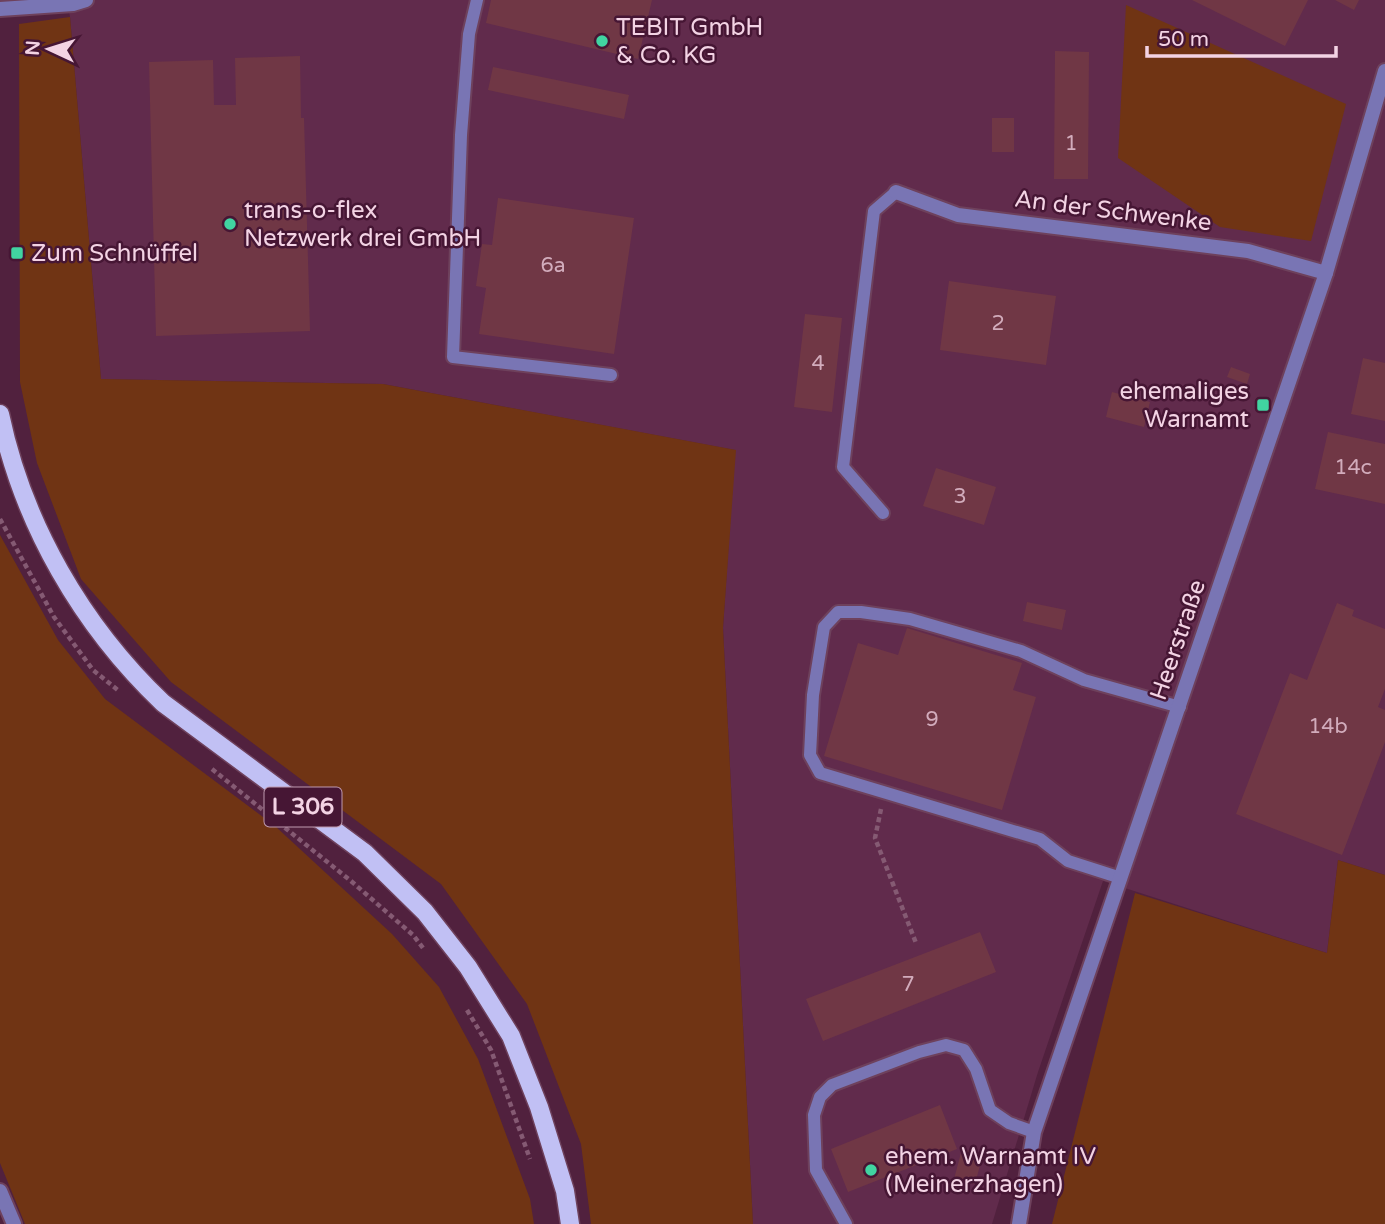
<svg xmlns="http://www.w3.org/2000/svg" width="1385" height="1224" font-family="'Varela Round',sans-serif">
  <rect width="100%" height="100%" fill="#51213e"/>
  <polygon fill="#612b4c" points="67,0 1385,0 1385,875 1338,860 1327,953 1103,881 1038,1072 992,1224 753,1224 723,628 735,450 383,384 101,379 70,17"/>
  <g fill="#703414">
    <polygon points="1126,5 1346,104 1311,241 1220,227 1118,158"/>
    <polygon points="70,17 101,379 383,384 736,450 723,628 753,1224 591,1224 581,1144 527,1004 441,884 171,682 81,579 37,463 20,382 19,24"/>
    <polygon points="0,535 58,640 105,699 275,826 392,934 439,987 478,1059 530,1199 534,1224 25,1224 0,1163"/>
    <polygon points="1338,860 1385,875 1385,1224 1052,1224 1135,893 1327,953"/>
  </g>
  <g fill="#703745">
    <polygon points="491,0 652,0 638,59 486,23"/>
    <polygon points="1192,0 1308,0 1285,46"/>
    <polygon points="1335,0 1359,0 1354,10"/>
    <polygon points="1055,51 1089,52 1088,179 1054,179"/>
    <polygon points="300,56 301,118 304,118 310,331 156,336 149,62 213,60 214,105 236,105 235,58"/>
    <polygon points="493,67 629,95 624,119 488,90"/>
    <rect x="992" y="118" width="22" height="34"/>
    <polygon points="498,198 634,218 614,354 479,334 486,288 476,286 482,244 492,245"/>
    <polygon points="949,281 1056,296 1046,365 940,350"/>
    <polygon points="805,314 842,318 832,412 794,407"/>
    <polygon points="1363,358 1385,363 1385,421 1351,414"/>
    <polygon points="1231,367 1250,374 1247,384 1227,377"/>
    <polygon points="1112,392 1150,402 1144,427 1106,417"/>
    <polygon points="1328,432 1385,444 1385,504 1315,489"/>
    <polygon points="936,468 996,487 984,525 923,506"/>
    <polygon points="1027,602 1066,610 1062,630 1023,621"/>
    <polygon points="1337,603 1354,610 1352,616 1385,629 1385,689 1378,707 1385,710 1385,742 1342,855 1236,814 1290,673 1307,680"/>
    <polygon points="907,628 1022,663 1013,690 1036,697 1002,810 824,756 858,643 898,655"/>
    <polygon points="980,932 996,972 823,1041 806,999"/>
    <polygon points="940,1105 957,1149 848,1192 831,1149"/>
    <polygon points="962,1149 983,1154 975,1184 954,1179"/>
  </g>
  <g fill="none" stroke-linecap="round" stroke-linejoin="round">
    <g stroke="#6e415c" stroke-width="16">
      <g id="service">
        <polyline points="477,0 469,34 461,135 453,357 611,375"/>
        <polyline points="883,513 843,467 874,211 896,192"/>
        <polyline points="1121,878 1068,861 1040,839 820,773 810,755 813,695 824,627 838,612 861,612 910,619 1021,651 1084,680 1180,707"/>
        <polyline points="846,1224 816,1170 814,1115 820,1097 832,1085 919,1052 946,1045 964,1050 976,1069 990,1110 1009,1123 1034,1132"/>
      </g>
    </g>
    <g stroke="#6e415c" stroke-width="18">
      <g id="minor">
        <polyline points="0,9 73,4 86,0"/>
        <polyline points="896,192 958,215 1248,251 1326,273"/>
        <polyline points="0,1191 14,1224"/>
        <polyline points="1019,1224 1034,1132 1326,273 1385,71"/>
      </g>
    </g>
    <g stroke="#6e415c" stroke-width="21">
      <path id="primary" d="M0,414C23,524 82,626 163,703L365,853L425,912L468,967L511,1036L539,1107L565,1191L570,1224"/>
    </g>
    <g stroke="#855a73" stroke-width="4.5" stroke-dasharray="5 3.5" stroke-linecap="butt">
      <polyline points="0,519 54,617 93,670 119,691"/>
      <polyline points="212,769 351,881 413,935 423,948"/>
      <polyline points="881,809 875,838 916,943"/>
      <polyline points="467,1010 491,1050 530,1159"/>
    </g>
    <use href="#service" stroke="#7975b4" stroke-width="12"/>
    <use href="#minor" stroke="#7975b4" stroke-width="14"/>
    <use href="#primary" stroke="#c1c0f4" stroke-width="18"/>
  </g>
  <g fill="#41d4a1" stroke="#461634" stroke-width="2.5">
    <circle cx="602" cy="41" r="7"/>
    <circle cx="230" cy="224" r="7"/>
    <rect x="10" y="246" width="14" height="14" rx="3.5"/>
    <rect x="1256" y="398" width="14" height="14" rx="3.5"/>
    <circle cx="871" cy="1170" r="7"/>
  </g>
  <g text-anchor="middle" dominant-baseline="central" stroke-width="5" stroke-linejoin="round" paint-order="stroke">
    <g font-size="21" fill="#d2acbc">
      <text x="1071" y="143">1</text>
      <text x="553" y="265">6a</text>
      <text x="998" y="323">2</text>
      <text x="818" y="363">4</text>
      <text x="1353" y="467">14c</text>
      <text x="960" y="496">3</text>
      <text x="932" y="719">9</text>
      <text x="1328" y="726">14b</text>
      <text x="908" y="984">7</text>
    </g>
    <rect fill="#461634" stroke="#bf9aaf" stroke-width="2" x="264.5" y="787.5" width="77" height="39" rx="5"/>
    <g font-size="23" font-weight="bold" fill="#f3d3e4">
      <text x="303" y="807">L 306</text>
    </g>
    <g font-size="24" fill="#f3d3e4" stroke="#461634" text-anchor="start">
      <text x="616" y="27">TEBIT GmbH<tspan x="616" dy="28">&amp; Co. KG</tspan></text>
      <text x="244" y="210">trans-o-flex<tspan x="244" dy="28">Netzwerk drei GmbH</tspan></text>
      <text x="31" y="253">Zum Schnüffel</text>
      <text x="1249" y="391" text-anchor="end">ehemaliges<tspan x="1249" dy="28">Warnamt</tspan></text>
      <text x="885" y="1156">ehem. Warnamt IV<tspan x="885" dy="28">(Meinerzhagen)</tspan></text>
    </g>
    <g font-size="24" fill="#f3d3e4" stroke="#461634">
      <text transform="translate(1113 211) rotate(7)">An der Schwenke</text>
      <text transform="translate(1178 640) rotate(-71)">Heerstraße</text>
    </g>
  </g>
  <g transform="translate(49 49) rotate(274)" stroke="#461634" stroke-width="5" paint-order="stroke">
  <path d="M0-5L12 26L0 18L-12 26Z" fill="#f3d3e4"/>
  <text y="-10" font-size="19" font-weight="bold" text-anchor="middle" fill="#f3d3e4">N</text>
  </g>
  <path d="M1147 46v10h189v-10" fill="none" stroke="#f3d3e4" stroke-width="3.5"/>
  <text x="1158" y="46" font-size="21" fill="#f3d3e4" stroke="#461634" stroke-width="5" paint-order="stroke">50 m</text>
</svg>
